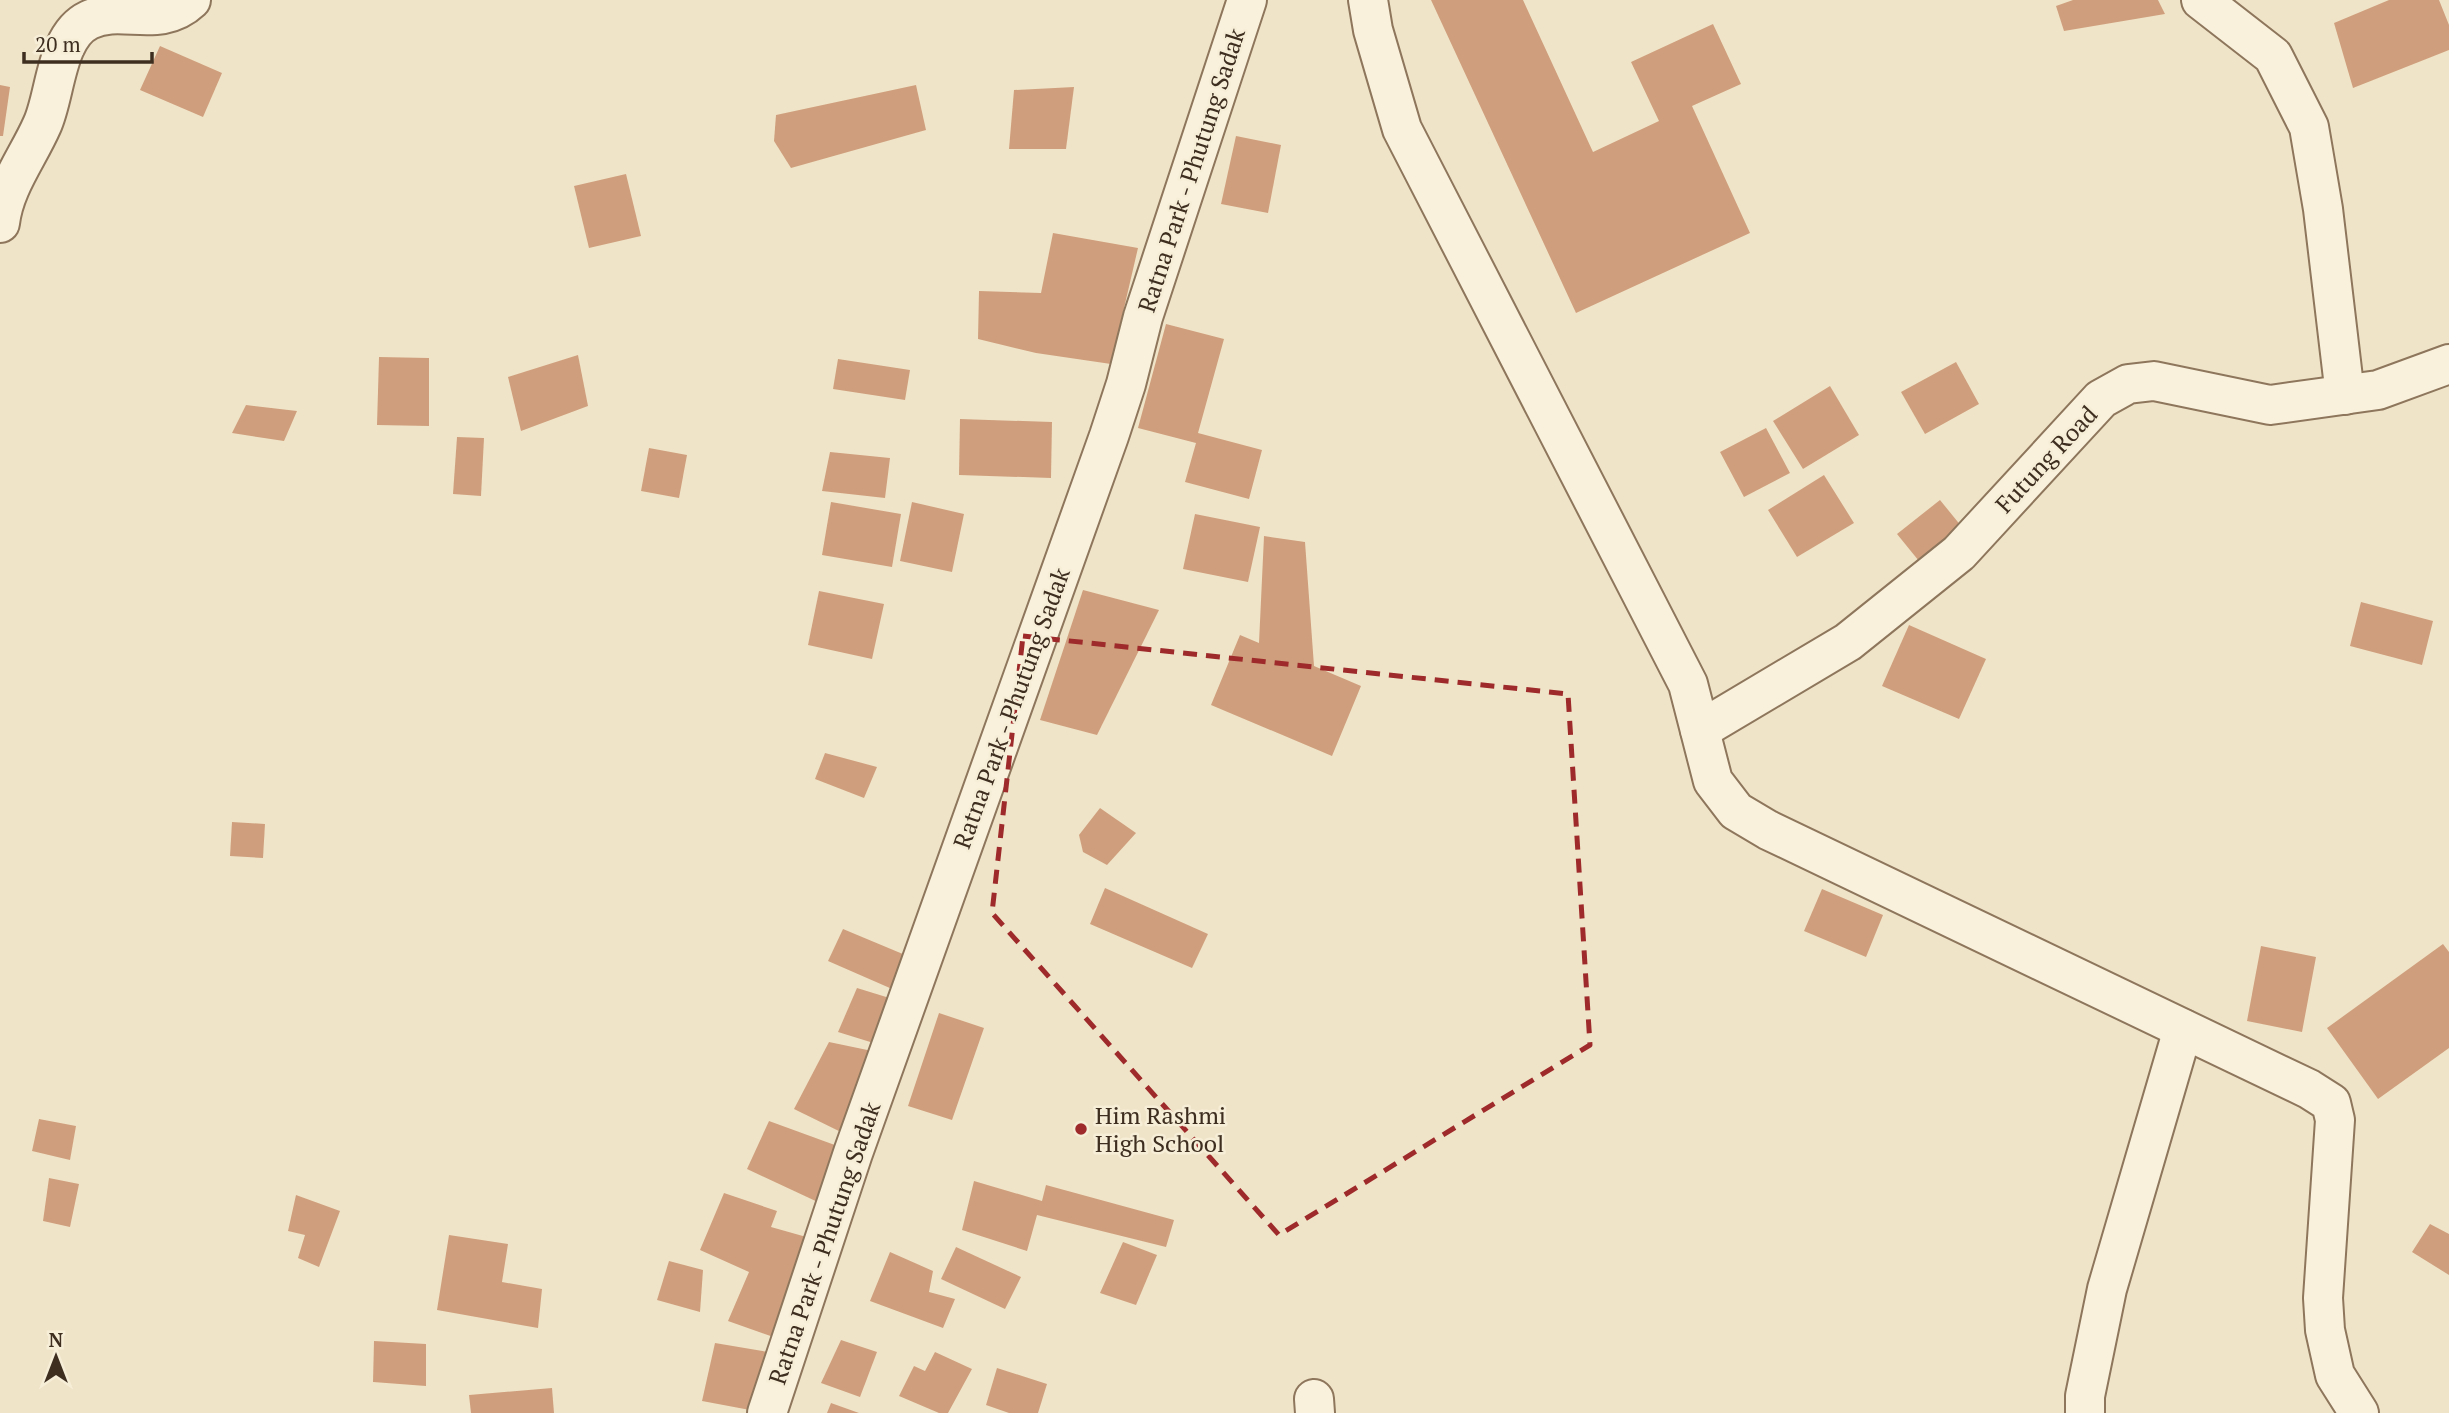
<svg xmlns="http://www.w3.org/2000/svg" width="2449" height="1413" font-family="'PT Serif',serif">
  <rect width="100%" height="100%" fill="#f0e4c8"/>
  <g fill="#cf9f7d">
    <polygon points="1431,0 1523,0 1593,152 1659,121 1631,62 1713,24 1741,84 1692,106 1750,233 1576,313"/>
    <polygon points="2073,0 2158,0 2165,14 2064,31 2056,6"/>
    <polygon points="2389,0 2439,0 2449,25 2449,50 2353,88 2334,23"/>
    <polygon points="160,46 222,73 203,117 140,90"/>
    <polygon points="0,85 10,87 3,136 0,136"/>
    <polygon points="916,85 926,130 791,168 774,141 776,115"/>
    <polygon points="1074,87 1066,149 1009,149 1014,90"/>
    <polygon points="1236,136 1281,145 1268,213 1221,204"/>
    <polygon points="626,174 641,236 589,248 574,186"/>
    <polygon points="1053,233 1138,248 1111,364 1036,353 978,339 979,291 1041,293"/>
    <polygon points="1166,324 1224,339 1198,433 1262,450 1249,499 1185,482 1196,443 1138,428"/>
    <polygon points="578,355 588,406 521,431 508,377"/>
    <polygon points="379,357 429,358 429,426 377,425"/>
    <polygon points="838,359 910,370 905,400 833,389"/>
    <polygon points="1956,362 1979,404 1925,434 1901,392"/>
    <polygon points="1830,386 1859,435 1803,469 1773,421"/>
    <polygon points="246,405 297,411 284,441 232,433"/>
    <polygon points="960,419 1052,422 1051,478 959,475"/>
    <polygon points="1766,428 1790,473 1744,497 1720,452"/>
    <polygon points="457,437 484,438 481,496 453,494"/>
    <polygon points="649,448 687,455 679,498 641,491"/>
    <polygon points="830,452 890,458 885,498 822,491"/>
    <polygon points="1824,475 1854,523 1797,557 1768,510"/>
    <polygon points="1940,500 1966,532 1923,566 1897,534"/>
    <polygon points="831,502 901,514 892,567 822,555"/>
    <polygon points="912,502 964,514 952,572 900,561"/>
    <polygon points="1195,514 1260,527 1248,582 1183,569"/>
    <polygon points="1264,536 1305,542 1314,666 1361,686 1332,756 1211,705 1240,635 1259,643"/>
    <polygon points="1083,590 1159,610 1097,735 1040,720"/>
    <polygon points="819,591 884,604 872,659 808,645"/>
    <polygon points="2361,602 2433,621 2422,665 2350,646"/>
    <polygon points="1909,625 1986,659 1959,719 1882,686"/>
    <polygon points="825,753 877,767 864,798 815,779"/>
    <polygon points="1100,808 1136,833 1107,865 1083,852 1079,835"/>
    <polygon points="232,822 265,824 263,858 230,856"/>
    <polygon points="1105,888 1208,934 1192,968 1090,924"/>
    <polygon points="1822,889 1883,915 1866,957 1804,931"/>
    <polygon points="843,929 910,957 899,992 828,961"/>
    <polygon points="2443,944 2449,952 2449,1048 2378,1099 2327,1028"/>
    <polygon points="2261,946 2316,957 2302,1032 2247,1021"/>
    <polygon points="857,988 896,1000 880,1045 838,1032"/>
    <polygon points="939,1013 984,1028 952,1120 908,1106"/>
    <polygon points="829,1042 877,1052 847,1135 794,1109"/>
    <polygon points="39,1119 76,1126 70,1160 32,1151"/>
    <polygon points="769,1121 843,1148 822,1204 747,1169"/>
    <polygon points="49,1178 79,1184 70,1227 43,1221"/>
    <polygon points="974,1181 1042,1201 1046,1185 1174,1220 1166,1247 1037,1215 1027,1251 962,1230"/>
    <polygon points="724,1193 777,1211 771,1227 817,1240 779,1339 728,1321 749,1272 700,1250"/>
    <polygon points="296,1195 340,1211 319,1267 298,1258 305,1235 288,1231"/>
    <polygon points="2430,1224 2449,1234 2449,1275 2412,1252"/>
    <polygon points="449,1235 508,1244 502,1282 542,1289 538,1328 437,1310"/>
    <polygon points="1123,1242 1157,1255 1136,1305 1100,1293"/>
    <polygon points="956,1247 1021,1277 1005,1309 941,1279"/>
    <polygon points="890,1252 933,1271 929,1292 955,1299 943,1328 870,1301"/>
    <polygon points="669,1261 703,1270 700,1312 657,1300"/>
    <polygon points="841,1340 877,1352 860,1397 821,1383"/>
    <polygon points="374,1341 426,1344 426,1386 373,1382"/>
    <polygon points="715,1343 768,1352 750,1410 702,1401"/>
    <polygon points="935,1352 972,1369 948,1413 939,1413 899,1396 914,1366 925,1371"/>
    <polygon points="997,1368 1047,1384 1038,1413 1009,1413 986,1405"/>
    <polygon points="552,1388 554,1413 471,1413 469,1395"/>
    <polygon points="831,1403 859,1413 827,1413"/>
  </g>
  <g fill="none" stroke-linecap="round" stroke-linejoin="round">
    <g stroke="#8d765c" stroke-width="42">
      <g id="minor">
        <polyline points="1368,0 1373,30 1402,129 1688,684 1713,781 1736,811 1768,830 2309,1089 2331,1103 2335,1120 2323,1298 2325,1330 2335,1375 2359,1413"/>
        <polyline points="2201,0 2273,56 2309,127 2323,209 2345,395"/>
        <path d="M0,223C4,187 28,157 42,125C56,95 55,36 89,20C122,4 159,30 191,0"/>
        <polyline points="1700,730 1848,642 1959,553 2101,399 2128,384 2154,381 2270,405 2378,390 2449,364"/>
        <polyline points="1314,1399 1315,1413"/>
        <polyline points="767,1413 853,1153 1109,436 1126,384 1143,317 1247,0"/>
        <polyline points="2085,1413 2085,1396 2107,1289 2183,1029"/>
      </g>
    </g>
    <use href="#minor" stroke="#faf1dc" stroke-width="38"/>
  </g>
  <path fill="none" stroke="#9e2a2b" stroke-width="5" stroke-dasharray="14 9" stroke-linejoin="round" d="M1023,636L1568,694L1590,1045L1279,1235L992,913Z"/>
  <circle fill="#9e2a2b" stroke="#f7eed8" stroke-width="2.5" cx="1081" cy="1129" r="7"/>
  <g text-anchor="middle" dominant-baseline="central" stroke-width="5" stroke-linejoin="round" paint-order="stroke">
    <g font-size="24" fill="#3d2e20" stroke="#f7eed8">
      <text transform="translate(1191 170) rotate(-72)">Ratna Park - Phutung Sadak</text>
      <text transform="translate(2046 459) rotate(-47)">Futung Road</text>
      <text transform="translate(1011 708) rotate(-70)">Ratna Park - Phutung Sadak</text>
      <text transform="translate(824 1243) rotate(-71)">Ratna Park - Phutung Sadak</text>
    </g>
    <g font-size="24" fill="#3d2e20" stroke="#f7eed8" text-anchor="start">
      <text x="1095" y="1115">Him Rashmi<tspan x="1095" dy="28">High School</tspan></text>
    </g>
  </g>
  <g transform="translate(56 1357)" stroke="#f7eed8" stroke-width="5" paint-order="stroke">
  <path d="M0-5L12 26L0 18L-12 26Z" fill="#3d2e20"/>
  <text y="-10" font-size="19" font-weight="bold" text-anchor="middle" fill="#3d2e20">N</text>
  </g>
  <path d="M24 52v10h128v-10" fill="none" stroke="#3d2e20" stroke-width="3.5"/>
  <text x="35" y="52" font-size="21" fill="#3d2e20" stroke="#f7eed8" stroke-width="5" paint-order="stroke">20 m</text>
</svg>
